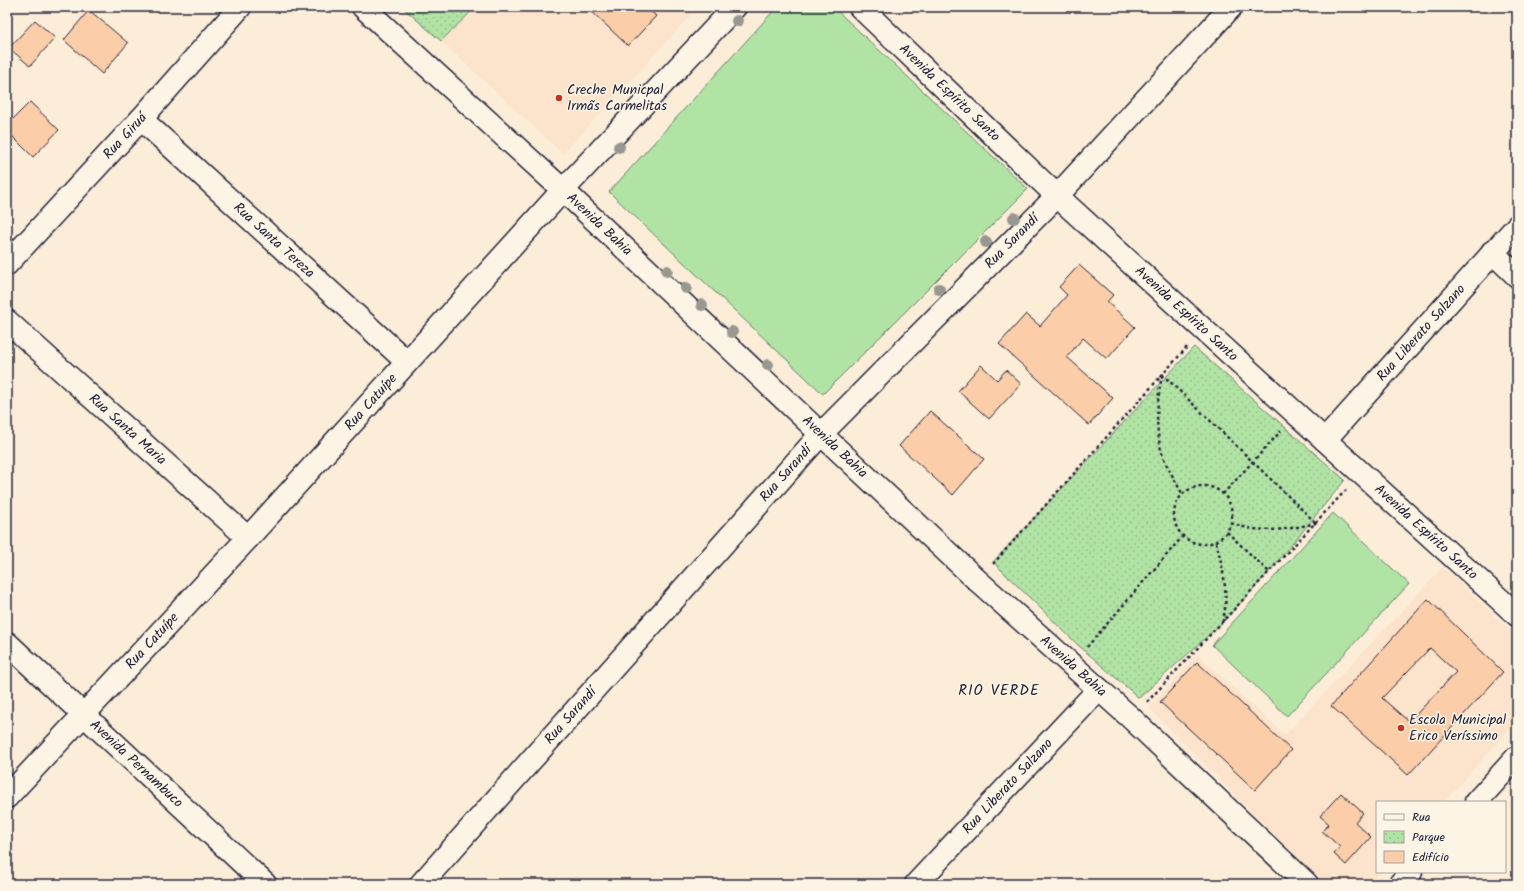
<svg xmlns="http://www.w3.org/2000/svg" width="1524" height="891" font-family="Kalam,sans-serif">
  <defs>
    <pattern id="park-dots" width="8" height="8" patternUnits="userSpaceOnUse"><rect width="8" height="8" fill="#b1e3a4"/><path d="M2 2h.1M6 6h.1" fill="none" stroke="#98c28e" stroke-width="1.8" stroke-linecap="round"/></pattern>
  </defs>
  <rect width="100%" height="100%" fill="#fcedd9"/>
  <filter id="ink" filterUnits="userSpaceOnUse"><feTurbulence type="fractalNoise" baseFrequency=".025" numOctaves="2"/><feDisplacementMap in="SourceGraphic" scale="8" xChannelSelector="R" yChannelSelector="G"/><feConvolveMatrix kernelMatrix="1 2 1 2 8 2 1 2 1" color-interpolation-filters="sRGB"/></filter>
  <g filter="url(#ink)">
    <g fill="#fce3cb">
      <polygon points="476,7 698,7 563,154 441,41"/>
      <polygon points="1443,567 1517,637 1517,721 1444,802 1377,802 1377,872 1380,872 1369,884 1323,884 1149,708 1197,654 1285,735"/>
    </g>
    <g fill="#b1e3a4" stroke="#6a8270">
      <polygon points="777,7 833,7 1028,189 823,394 609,192"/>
      <polygon points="1333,513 1409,584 1287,716 1212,645"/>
    </g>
    <g fill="url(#park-dots)" stroke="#6a8270">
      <polygon points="402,7 476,7 441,41"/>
      <polygon points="1194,347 1345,480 1269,572 1223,622 1139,698 1078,645 993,562"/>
    </g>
    <g fill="#fbcda9" stroke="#22223b" fill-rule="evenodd">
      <polygon points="152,7 162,7 158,12"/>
      <polygon points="587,7 646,7 656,16 628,46"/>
      <polygon points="89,10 128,43 102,74 64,40"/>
      <polygon points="35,20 55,38 30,66 9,48"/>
      <polygon points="30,102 59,130 33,157 7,131 7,125"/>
      <polygon points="1079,265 1113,295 1107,302 1135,327 1107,359 1083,338 1067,357 1113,398 1089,425 999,344 1026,314 1040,326 1067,295 1059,287"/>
      <polygon points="981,365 997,380 1006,370 1021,384 989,419 958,391"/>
      <polygon points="930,411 984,459 953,495 899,446"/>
      <path d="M1428,599L1503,672L1408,775L1331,706ZM1430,648L1456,672L1409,722L1382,698Z"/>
      <polygon points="1197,662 1291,750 1255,790 1160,702"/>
      <polygon points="1341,793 1363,813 1355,822 1371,837 1346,865 1334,854 1340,847 1322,831 1329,824 1320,816"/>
    </g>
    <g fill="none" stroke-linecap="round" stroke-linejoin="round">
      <g stroke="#22223b" stroke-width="25">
        <g id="minor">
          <path id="s1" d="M363,7L563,190L821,434L978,581L1131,718L1307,884"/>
          <path id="s2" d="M860,7L1057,196L1517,615"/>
          <path id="s3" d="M141,119L407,362"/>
          <polyline points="1492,252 1517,276"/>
          <path id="s4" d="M7,264L141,119L240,7"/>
          <path id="s5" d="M7,321L248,538"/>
          <path id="s6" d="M1325,440L1517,226"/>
          <path id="s7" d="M7,643L265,884"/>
          <path id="s8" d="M7,797L248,538L563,190L735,7"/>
          <polyline points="1476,802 1517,757"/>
          <path id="s9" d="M421,884L821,434L1057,196L1231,7"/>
          <path id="s10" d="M916,884L1099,689"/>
          <polyline points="1400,884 1411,872"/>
        </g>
      </g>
      <g stroke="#22223b" stroke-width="2.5" stroke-dasharray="3 3" stroke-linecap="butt">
        <polyline points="1162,374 1316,523"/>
        <path d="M1162,375C1157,401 1154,430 1163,456C1168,469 1176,482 1183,495"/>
        <circle cx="1203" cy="515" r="29"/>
        <polyline points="1223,494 1281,431"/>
        <path d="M1231,523C1259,534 1287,530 1316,523"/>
        <polyline points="1227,532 1269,572"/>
        <path d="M1216,542C1223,568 1229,594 1223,621"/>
        <polyline points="993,564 1188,346"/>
        <polyline points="1087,647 1183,536"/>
        <polyline points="1147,702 1346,490"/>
      </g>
      <use href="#minor" stroke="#fcf5e5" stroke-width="22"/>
    </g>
    <g fill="#989890">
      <circle cx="737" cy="21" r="6"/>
      <circle cx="619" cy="147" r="6"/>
      <circle cx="1014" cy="218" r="6"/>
      <circle cx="986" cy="242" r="6"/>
      <circle cx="667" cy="271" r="6"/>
      <circle cx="686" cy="288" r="6"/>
      <circle cx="939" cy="289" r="6"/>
      <circle cx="702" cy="305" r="6"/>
      <circle cx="732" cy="332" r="6"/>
      <circle cx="768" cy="365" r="6"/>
    </g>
  </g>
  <g fill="#c8321e" stroke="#fcf5e5" stroke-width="1.5">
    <circle cx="559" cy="98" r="4"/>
    <circle cx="1401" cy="728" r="4"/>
  </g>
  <g text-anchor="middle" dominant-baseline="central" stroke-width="3" stroke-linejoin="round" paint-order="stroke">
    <g font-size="14" fill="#22223b" stroke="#fcf5e5" text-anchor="start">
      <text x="567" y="90">Creche Municpal<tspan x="567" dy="16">Irmãs Carmelitas</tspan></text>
      <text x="1409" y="720">Escola Municipal<tspan x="1409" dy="16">Erico Veríssimo</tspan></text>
    </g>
    <g font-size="14" fill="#22223b" stroke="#fcf5e5">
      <text stroke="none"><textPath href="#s2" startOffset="124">Avenida Espírito Santo</textPath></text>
      <text stroke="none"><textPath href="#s4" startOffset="174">Rua Giruá</textPath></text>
      <text stroke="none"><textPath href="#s1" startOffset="321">Avenida Bahia</textPath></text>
      <text stroke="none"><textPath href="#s3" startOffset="180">Rua Santa Tereza</textPath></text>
      <text stroke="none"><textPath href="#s9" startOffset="873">Rua Sarandí</textPath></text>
      <text stroke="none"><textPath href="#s2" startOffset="448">Avenida Espírito Santo</textPath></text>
      <text stroke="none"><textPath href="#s6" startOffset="144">Rua Liberato Salzano</textPath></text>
      <text stroke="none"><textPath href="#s8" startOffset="537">Rua Catuípe</textPath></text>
      <text stroke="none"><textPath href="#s5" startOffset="162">Rua Santa Maria</textPath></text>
      <text stroke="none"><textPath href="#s1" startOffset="645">Avenida Bahia</textPath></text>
      <text stroke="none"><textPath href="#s9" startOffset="549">Rua Sarandí</textPath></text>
      <text stroke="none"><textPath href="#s2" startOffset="772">Avenida Espírito Santo</textPath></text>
      <text stroke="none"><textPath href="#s8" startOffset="213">Rua Catuípe</textPath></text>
      <text stroke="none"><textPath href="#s1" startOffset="969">Avenida Bahia</textPath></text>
      <text stroke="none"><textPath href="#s9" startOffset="225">Rua Sarandí</textPath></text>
      <text stroke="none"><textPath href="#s7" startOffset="177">Avenida Pernambuco</textPath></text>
      <text stroke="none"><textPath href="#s10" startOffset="134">Rua Liberato Salzano</textPath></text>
    </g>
    <g font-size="15" letter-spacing="1" fill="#22223b" stroke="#fcf5e5">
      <text x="999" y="691">RIO VERDE</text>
    </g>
  </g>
  <rect width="1524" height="891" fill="none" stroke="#fcf5e5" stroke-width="24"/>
  <rect x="12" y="12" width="1500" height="867" fill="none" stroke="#22223b" stroke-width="1.5" filter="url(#ink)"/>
  <rect x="1376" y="801" width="130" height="72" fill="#fcf5e5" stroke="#a5a1a1"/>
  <rect x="1384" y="814" width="20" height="6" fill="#fcf5e5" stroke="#a5a1a1"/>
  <text x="1412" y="821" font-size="12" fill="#22223b">Rua</text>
  <rect x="1384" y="831" width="20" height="12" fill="url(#park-dots)" stroke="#a5a1a1"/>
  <text x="1412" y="841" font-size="12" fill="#22223b">Parque</text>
  <rect x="1384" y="851" width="20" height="12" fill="#fbcda9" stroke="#a5a1a1"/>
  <text x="1412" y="861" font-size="12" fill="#22223b">Edifício</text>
</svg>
